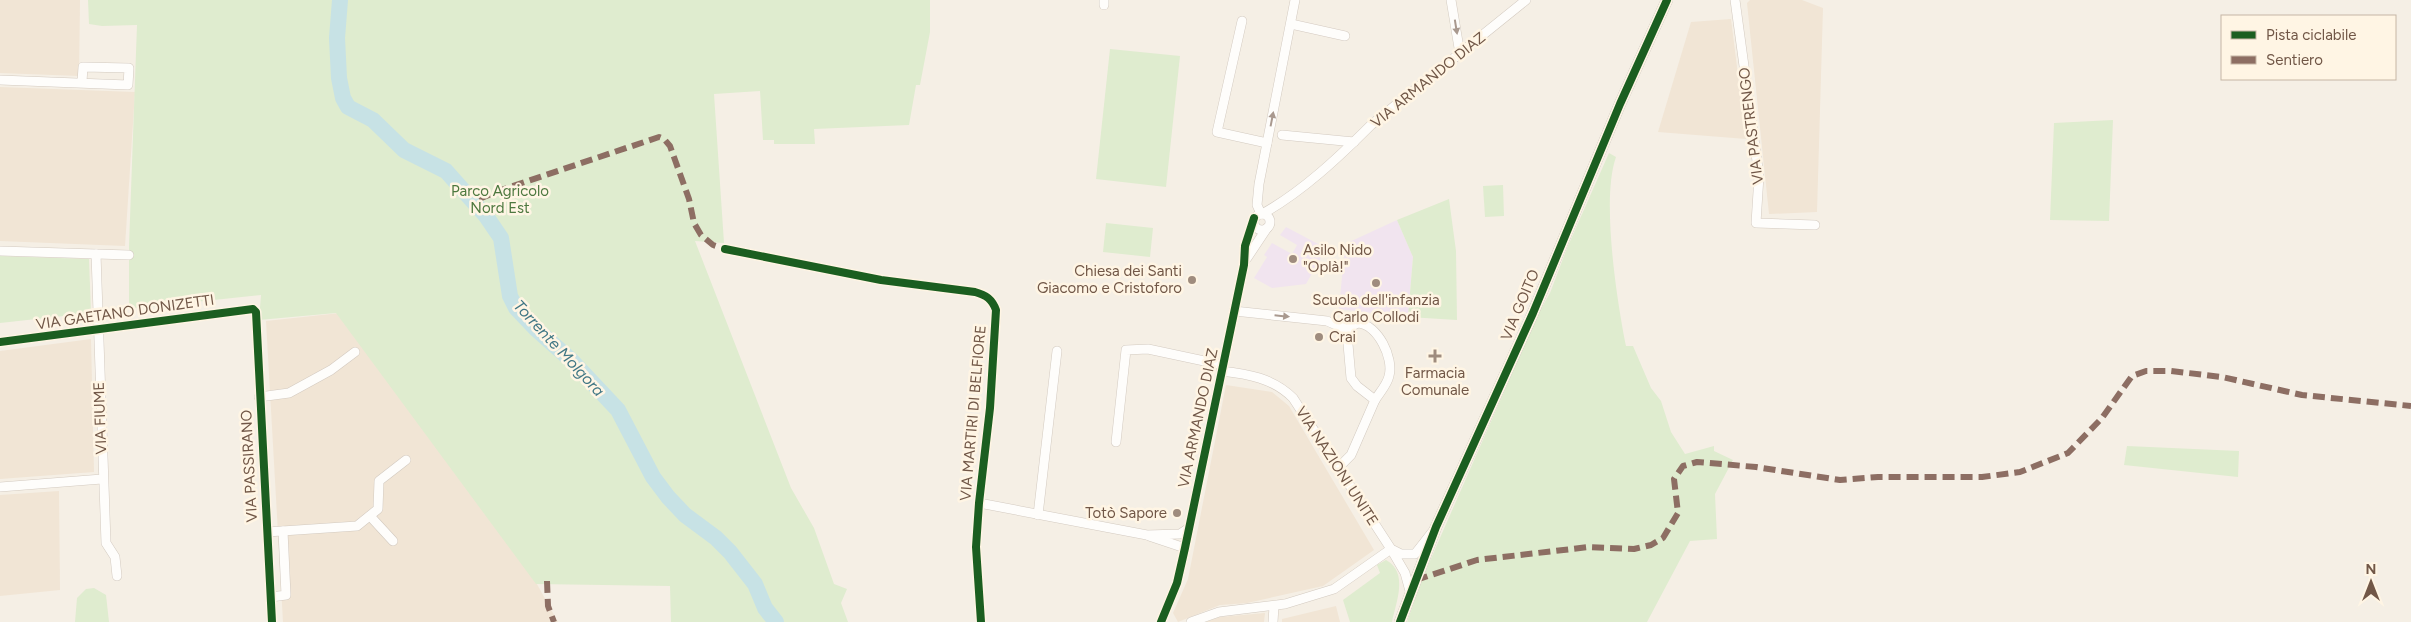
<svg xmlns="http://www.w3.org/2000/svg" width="2411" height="622" font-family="Figtree,sans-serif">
  <rect width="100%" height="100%" fill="#f5efe5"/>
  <g fill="#f1e5d5">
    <polygon points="0,0 80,0 79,76 0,73"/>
    <polygon points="1750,0 1802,0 1823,8 1817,212 1769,214 1747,3"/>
    <polygon points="1731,19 1746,139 1658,132 1691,22"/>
    <polygon points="0,87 135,92 125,246 0,241"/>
    <polygon points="340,313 518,550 558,622 283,622 266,321"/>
    <polygon points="91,339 94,472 0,479 0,351"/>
    <polygon points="1226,385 1272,392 1289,406 1374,550 1323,586 1247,603 1220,605 1178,622 1173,613 1188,579"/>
    <polygon points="59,491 60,590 0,596 0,495"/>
    <polygon points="1336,606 1340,622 1282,622 1282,619"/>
    <polygon points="1265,613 1264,622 1206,622 1220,617"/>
  </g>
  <g fill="#f1e4ef">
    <polygon points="1397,220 1413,257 1408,317 1339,309 1345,244"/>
    <polygon points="1286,227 1322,246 1323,254 1306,284 1272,288 1254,278 1267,257 1264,255 1272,243 1292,254 1297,245 1280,235"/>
  </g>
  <g fill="#dfeccf">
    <polygon points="88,0 930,0 930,32 920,85 916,85 909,125 814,129 815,144 774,144 774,140 763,140 760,91 714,94 724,243 695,241 791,488 814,528 834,584 847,589 841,603 848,622 671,622 670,586 536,584 336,313 259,320 261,295 129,309 129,246 137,25 102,26 89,24"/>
    <polygon points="1110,49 1180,56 1166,187 1096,179"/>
    <polygon points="2113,120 2109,221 2050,220 2054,123"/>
    <path d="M1609,153L1616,157C1601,199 1617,301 1626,346H1633L1651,388L1661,401L1671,432L1685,454L1714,446V451L1733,460L1715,494L1717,539L1690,541L1647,622H1407L1422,579L1538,314L1550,293L1567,248Z"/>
    <polygon points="1503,185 1504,216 1485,217 1483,186"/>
    <polygon points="1449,199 1456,251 1457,320 1408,317 1413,257 1397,220"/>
    <polygon points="1106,223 1153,228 1150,257 1103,252"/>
    <polygon points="0,256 89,259 91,313 0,323"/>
    <polygon points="2127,446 2239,451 2238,477 2124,465"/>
    <path d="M1386,560C1409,573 1396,602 1392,622H1350L1343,600L1380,573L1377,565Z"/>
    <polygon points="94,588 106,595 109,622 75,622 77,598 86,589"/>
  </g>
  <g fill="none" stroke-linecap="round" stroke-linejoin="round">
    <polyline stroke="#c7e2e5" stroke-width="16" points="340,0 337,38 339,78 343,98 348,107 373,120 404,150 446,171 486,216 501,238 510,296 516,308 536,329 571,360 618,410 653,477 668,497 685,515 716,538 730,552 755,584 765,608 776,622"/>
    <g stroke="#d3cac0" stroke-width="10">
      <g id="minor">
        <polyline points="1451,0 1460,54"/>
        <polyline points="1735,0 1759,176 1756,223 1815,225"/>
        <polyline points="1104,5 1104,0"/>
        <polyline points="1242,21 1217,132 1267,143"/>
        <polyline points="1291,24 1345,36"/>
        <polyline points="0,80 128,85 129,68 83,67 82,82"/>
        <polyline points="1282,135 1354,142"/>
        <circle cx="1262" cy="222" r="8"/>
        <polyline points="1261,214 1257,205 1259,184 1295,0"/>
        <path d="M1262,214C1302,192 1339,157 1371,125L1526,0"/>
        <path d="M725,249L881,280L975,292C986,295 992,299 996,310L990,408L979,503L976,547L981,622"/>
        <polyline points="0,251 129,255"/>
        <polyline points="96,254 106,543 115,557 117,576"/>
        <polyline points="1247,258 1267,228"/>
        <polyline points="1234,311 1327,321 1348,330"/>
        <path d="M1358,323C1378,325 1394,358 1389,376C1387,385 1380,392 1375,400L1357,386L1351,378L1347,333L1350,327Z"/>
        <polyline points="0,342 253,309 256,312 272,622"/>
        <path d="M1221,371C1248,374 1273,378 1293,398L1391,549L1405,573L1410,591"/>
        <polyline points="259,397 289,393 331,370 355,352"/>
        <polyline points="1116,442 1126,350 1148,349 1223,365"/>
        <polyline points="1338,468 1351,455 1375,400"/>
        <polyline points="0,487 102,479"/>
        <polyline points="979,503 1147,535 1180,534 1189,528"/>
        <polyline points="1038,515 1057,351"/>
        <polyline points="370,516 393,541"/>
        <polyline points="267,532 357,526 378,509 379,481 406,460"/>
        <polyline points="1149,536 1185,548"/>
        <polyline points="1393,550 1401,554 1415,554 1433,531"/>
        <polyline points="271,597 286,595 283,531"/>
        <polyline points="1161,622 1177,583 1185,548 1244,265 1245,246 1254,218"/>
        <polyline points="1191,622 1219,612 1285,604 1334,589 1391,549"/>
        <polyline points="1273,622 1274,606"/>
      </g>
    </g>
    <g stroke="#d3cac0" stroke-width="12">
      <polyline id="tertiary" points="1400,622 1436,527 1533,313 1620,104 1667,0"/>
    </g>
    <use href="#minor" stroke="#fefdfb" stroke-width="9"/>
    <use href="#tertiary" stroke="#fefdfb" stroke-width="11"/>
    <g stroke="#8d6e63" stroke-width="6" stroke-dasharray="12 6" stroke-linecap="butt">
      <polyline points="479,199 504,189 659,137 664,139 670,146 689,199 694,223 701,235 713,245 725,249"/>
      <polyline points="1416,580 1477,560 1589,547 1634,549 1651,545 1663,538 1678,513 1674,479 1683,466 1697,462 1756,467 1840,480 1878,477 1982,477 2020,472 2068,453 2102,418 2132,376 2146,371 2171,371 2222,377 2302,395 2411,406"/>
      <polyline points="547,581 548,606 554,622"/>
    </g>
    <g stroke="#fff5e4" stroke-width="11">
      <g id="cycleway">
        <path d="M725,249L881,280L975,292C986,295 992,299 996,310L990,408L979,503L976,547L981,622"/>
        <polyline points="0,342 253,309 256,312 272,622"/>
        <polyline points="1161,622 1177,583 1185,548 1244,265 1245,246 1254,218"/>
        <polyline points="1400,622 1436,527 1533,313 1620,104 1667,0"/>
      </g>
    </g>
    <use href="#cycleway" stroke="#1b5e20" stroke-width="8"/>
  </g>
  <defs><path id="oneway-solid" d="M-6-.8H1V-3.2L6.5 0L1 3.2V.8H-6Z" transform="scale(1.25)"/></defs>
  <g fill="#a9998f">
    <use href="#oneway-solid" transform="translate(1456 27) rotate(81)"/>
    <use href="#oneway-solid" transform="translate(1272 119) rotate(-79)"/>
    <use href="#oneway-solid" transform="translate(1282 316) rotate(6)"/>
  </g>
  <g fill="#9f8c7e" stroke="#fff5e4" stroke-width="2">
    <circle cx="1293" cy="259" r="5"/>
    <circle cx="1192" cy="280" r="5"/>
    <circle cx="1376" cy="283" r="5"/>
    <circle cx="1319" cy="337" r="5"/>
    <path d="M1432.5 348.5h5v5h5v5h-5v5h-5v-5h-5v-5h5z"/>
    <circle cx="1177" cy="513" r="5"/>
  </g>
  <g text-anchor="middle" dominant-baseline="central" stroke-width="5" stroke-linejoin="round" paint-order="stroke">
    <g font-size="15" fill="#715747" stroke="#fff5e4">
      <text transform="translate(1428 80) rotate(-39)">VIA ARMANDO DIAZ</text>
      <text transform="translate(1751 126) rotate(-97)">VIA PASTRENGO</text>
      <text transform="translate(1520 305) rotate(-67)">VIA GOITO</text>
      <text transform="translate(125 312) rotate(-8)">VIA GAETANO DONIZETTI</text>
      <text transform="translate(973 413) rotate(-85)">VIA MARTIRI DI BELFIORE</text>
      <text transform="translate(100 418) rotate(-92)">VIA FIUME</text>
      <text transform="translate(1198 418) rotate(-78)">VIA ARMANDO DIAZ</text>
      <text transform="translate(249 466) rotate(-93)">VIA PASSIRANO</text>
      <text transform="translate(1337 466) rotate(57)">VIA NAZIONI UNITE</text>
    </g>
    <g font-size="15" fill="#4d783f" stroke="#fff5e4">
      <text x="500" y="191">Parco Agricolo<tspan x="500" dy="17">Nord Est</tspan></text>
    </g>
    <g font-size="15" fill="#715747" stroke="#fff5e4" text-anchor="start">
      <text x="1303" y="250">Asilo Nido<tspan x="1303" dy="17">"Oplà!"</tspan></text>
      <text x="1182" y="271" text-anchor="end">Chiesa dei Santi<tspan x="1182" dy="17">Giacomo e Cristoforo</tspan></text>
      <text x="1376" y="300" text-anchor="middle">Scuola dell'infanzia<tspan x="1376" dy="17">Carlo Collodi</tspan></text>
      <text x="1329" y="337">Crai</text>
      <text x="1435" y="373" text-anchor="middle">Farmacia<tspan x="1435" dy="17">Comunale</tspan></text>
      <text x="1167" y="513" text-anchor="end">Totò Sapore</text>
    </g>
    <g font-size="16" font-style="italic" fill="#417785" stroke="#fff5e4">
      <text transform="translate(559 348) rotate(47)">Torrente Molgora</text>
    </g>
  </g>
  <rect x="2221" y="15" width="175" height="65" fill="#fff5e4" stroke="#c6b6a5"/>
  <rect x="2231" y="31" width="25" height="8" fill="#1b5e20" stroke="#c6b6a5"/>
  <text x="2266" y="40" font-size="15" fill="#715747">Pista ciclabile</text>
  <rect x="2231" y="56" width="25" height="8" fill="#8d6e63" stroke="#c6b6a5"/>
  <text x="2266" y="65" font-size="15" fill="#715747">Sentiero</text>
  <g transform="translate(2371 582)" stroke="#fff5e4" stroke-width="4" paint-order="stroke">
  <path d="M0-4L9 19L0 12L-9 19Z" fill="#715747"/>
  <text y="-8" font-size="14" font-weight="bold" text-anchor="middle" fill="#715747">N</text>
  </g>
</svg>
